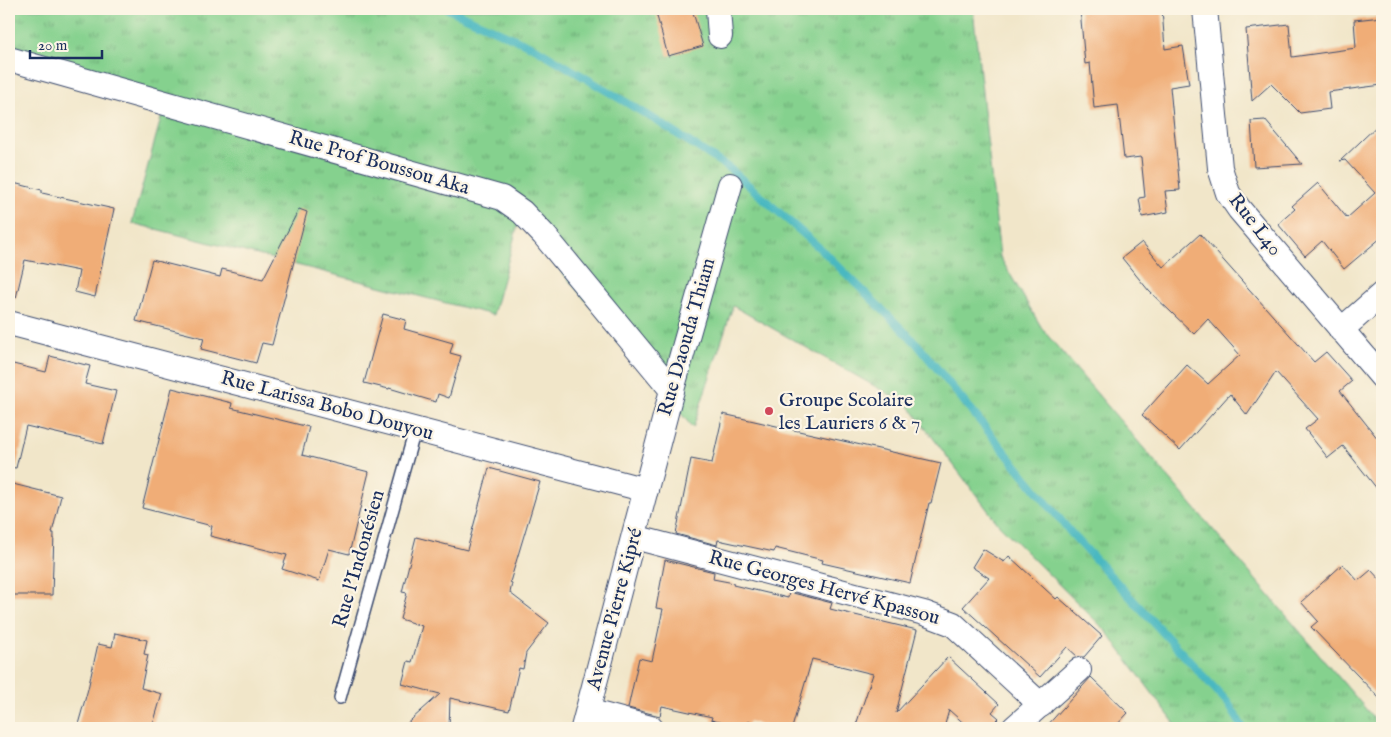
<svg xmlns="http://www.w3.org/2000/svg" width="1391" height="737" font-family="'IM FELL English',serif">
  <defs>
    <pattern id="grass-tufts" width="24" height="20" patternUnits="userSpaceOnUse" patternTransform="scale(1.25)"><rect width="24" height="20" fill="#85d18e"/><path d="M3 7l-1-3M5 7V3M7 7l1-3M15 17l-1-3M17 17v-4M19 17l1-3" fill="none" stroke="#6caa77"/></pattern>
  </defs>
  <rect width="100%" height="100%" fill="#fcf5e5"/>
  <filter id="ink" filterUnits="userSpaceOnUse"><feTurbulence type="fractalNoise" baseFrequency=".02" numOctaves="2"/><feDisplacementMap in="SourceGraphic" scale="10" xChannelSelector="R" yChannelSelector="G"/><feConvolveMatrix kernelMatrix="1 2 1 2 8 2 1 2 1" color-interpolation-filters="sRGB"/></filter>
  <filter id="wash" filterUnits="userSpaceOnUse"><feTurbulence type="fractalNoise" baseFrequency=".0096" numOctaves="4" result="noise"/><feDisplacementMap in="SourceGraphic" scale="20" xChannelSelector="R" yChannelSelector="G"/><feGaussianBlur stdDeviation="1.12" result="paint"/><feColorMatrix in="noise" values="0 0 0 0 0 0 0 0 0 0 0 0 0 0 0 0 0 1.4 0 .05"/><feComposite in="paint" operator="in"/></filter>
  <g filter="url(#wash)">
    <rect width="100%" height="100%" fill="#f1e6c9"/>
    <polygon fill="url(#grass-tufts)" stroke="#508076" points="9,9 973,9 1000,257 1043,330 1382,728 1178,728 1106,631 999,525 908,405 733,306 693,428 519,221 493,315 132,223 163,111 9,66"/>
    <g fill="none" stroke-linecap="round" stroke-linejoin="round">
      <polyline stroke="#49b8c1" stroke-width="8" points="448,9 537,49 654,119 729,168 824,252 917,344 1072,534 1228,703 1243,728"/>
    </g>
    <g id="blocks">
      <g fill="#f0ad77">
        <polygon points="655,9 692,9 703,46 668,56"/>
        <polygon points="1080,9 1162,9 1165,49 1183,46 1189,84 1170,87 1180,190 1165,191 1168,212 1142,217 1139,198 1145,197 1141,157 1124,159 1118,105 1094,108 1090,63 1085,64"/>
        <polygon points="1382,17 1382,85 1328,92 1330,109 1300,113 1271,84 1252,101 1246,29 1289,24 1292,57 1356,48 1354,20"/>
        <polygon points="1265,120 1302,164 1254,167 1251,121"/>
        <polygon points="1382,121 1382,237 1344,269 1322,241 1305,256 1278,224 1295,209 1292,206 1318,183 1347,218 1375,193 1345,160 1340,161"/>
        <polygon points="9,182 42,190 42,193 114,209 95,297 75,292 79,271 25,260 16,298 9,297"/>
        <polygon points="299,209 307,212 272,345 262,343 256,363 201,349 204,338 136,321 152,260 220,277 222,269 263,279"/>
        <polygon points="1200,234 1314,362 1326,352 1352,381 1340,391 1382,444 1382,495 1343,446 1328,458 1305,429 1318,419 1276,372 1247,415 1230,394 1180,450 1142,415 1187,365 1208,384 1240,355 1208,319 1194,334 1149,291 1122,258 1142,242 1163,267"/>
        <polygon points="383,314 406,320 404,329 453,343 450,353 461,356 449,398 438,394 436,402 389,388 389,389 364,383"/>
        <polygon points="50,356 90,366 85,384 116,391 103,444 26,426 16,468 9,467 9,363 46,372"/>
        <polygon points="172,388 232,403 231,408 309,427 302,455 369,472 349,554 329,549 319,581 282,569 287,555 210,536 212,526 142,508"/>
        <polygon points="723,414 941,463 931,503 929,503 910,583 822,563 823,560 775,548 774,552 718,540 717,545 676,534 691,459 712,463"/>
        <polygon points="489,468 540,482 510,582 512,583 510,593 549,623 526,653 523,669 519,668 509,711 450,698 449,728 402,728 440,694 402,684 408,661 412,662 422,626 400,619 407,593 402,592 416,537 467,550"/>
        <polygon points="9,483 61,496 52,533 54,533 52,595 9,595 9,526 14,506 9,505"/>
        <polygon points="983,549 1004,562 1009,556 1056,599 1058,597 1102,636 1084,657 1078,657 1067,647 1040,677 963,607 989,578 972,567"/>
        <polygon points="665,560 714,572 713,579 734,583 733,585 788,598 789,592 832,603 830,609 917,630 896,713 948,657 999,704 992,712 999,718 989,728 969,728 949,710 944,728 855,728 873,674 812,659 792,728 773,728 749,721 747,728 711,720 712,717 662,706 660,716 628,708 639,658 652,661 663,609 656,608"/>
        <polygon points="1343,564 1358,581 1371,570 1382,582 1382,701 1311,627 1318,621 1301,602"/>
        <polygon points="115,633 147,640 144,654 148,655 141,688 162,694 152,728 77,728 88,689 98,644 112,647"/>
        <polygon points="1091,677 1128,713 1114,728 1045,728"/>
      </g>
    </g>
  </g>
  <g filter="url(#ink)">
    <use href="#blocks" fill-opacity="0" stroke="#3b4a6e" stroke-width="1"/>
    <g fill="none" stroke-linecap="round" stroke-linejoin="round">
      <g stroke="#3b4a6e" stroke-width="14">
        <polyline id="service" points="340,698 415,430"/>
      </g>
      <g stroke="#3b4a6e" stroke-width="26">
        <g id="minor">
          <polyline points="718,9 720,36"/>
          <polyline points="1205,9 1220,168 1228,193 1239,209 1382,377"/>
          <polyline points="9,59 502,198 522,212 544,235 672,390"/>
          <polyline points="9,323 646,490"/>
          <polyline points="1341,330 1382,294"/>
          <polyline points="634,537 924,613 953,624 1041,705"/>
          <polyline points="588,711 651,728"/>
          <polyline points="583,728 672,390 730,185"/>
          <polyline points="1014,728 1079,670"/>
        </g>
      </g>
      <use href="#service" stroke="#fff" stroke-width="11"/>
      <use href="#minor" stroke="#fff" stroke-width="24"/>
    </g>
  </g>
  <circle fill="#d1495b" stroke="#fcf5e5" stroke-width="2" cx="769" cy="411" r="5"/>
  <g text-anchor="middle" dominant-baseline="central" stroke-width="4.5" stroke-linejoin="round" paint-order="stroke">
    <g font-size="20" fill="#1b2f5e" stroke="#fcf5e5">
      <text transform="translate(379 163) rotate(16)">Rue Prof Boussou Aka</text>
      <text transform="translate(1255 225) rotate(52)">Rue L40</text>
      <text transform="translate(687 337) rotate(-74)">Rue Daouda Thiam</text>
      <text transform="translate(327 406) rotate(15)">Rue Larissa Bobo Douyou</text>
      <text transform="translate(359 559) rotate(-74)">Rue l'Indonésien</text>
      <text transform="translate(824 588) rotate(15)">Rue Georges Hervé Kpassou</text>
      <text transform="translate(615 609) rotate(-75)">Avenue Pierre Kipré</text>
    </g>
    <g font-size="20" fill="#1b2f5e" stroke="#fcf5e5" text-anchor="start">
      <text x="779" y="400">Groupe Scolaire<tspan x="779" dy="23">les Lauriers 6 &amp; 7</tspan></text>
    </g>
  </g>
  <rect width="1391" height="737" fill="none" stroke="#fcf5e5" stroke-width="30"/>
  <path d="M30 50v8h72v-8" fill="none" stroke="#1b2f5e" stroke-width="2.5"/>
  <text x="38" y="50" font-size="15" fill="#1b2f5e" stroke="#fcf5e5" stroke-width="4" paint-order="stroke">20 m</text>
</svg>
